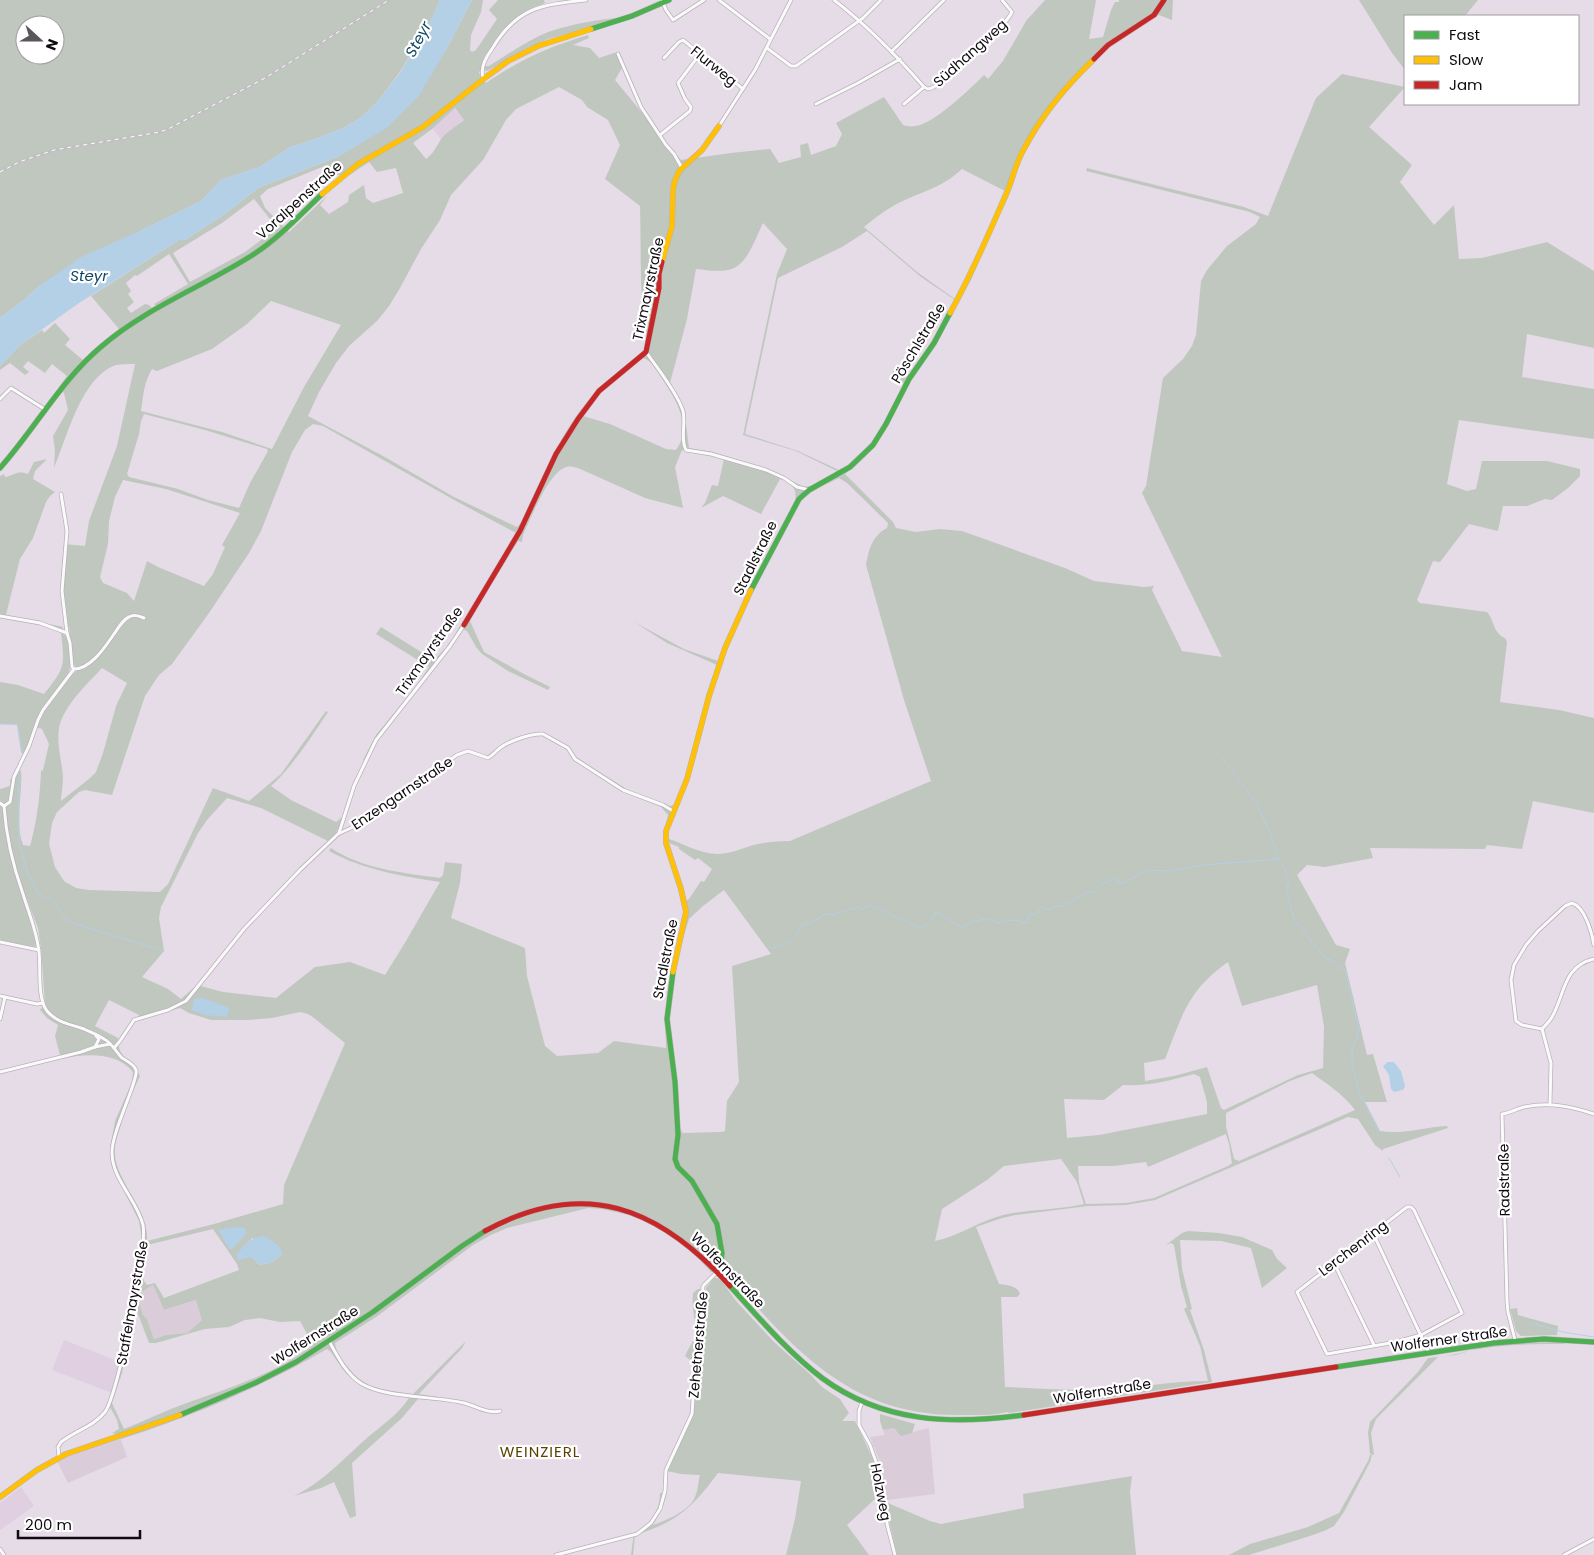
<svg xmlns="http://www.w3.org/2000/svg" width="1594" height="1555" font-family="Poppins,sans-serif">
  <rect width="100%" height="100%" fill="#e6dce7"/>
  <g fill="#dfcfe1">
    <polygon points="454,108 464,119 441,139 432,128"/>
    <polygon points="64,1340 120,1362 112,1393 52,1370"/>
    <polygon points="21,1487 34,1506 0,1530 0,1503"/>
  </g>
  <g fill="#dbccda">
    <polygon points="153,1285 164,1310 197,1300 202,1320 187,1333 166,1335 154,1339 147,1319 143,1315 137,1295"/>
    <polygon points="894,1428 901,1435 929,1428 935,1494 887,1500 881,1464 870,1437 885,1435 883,1430"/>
    <polygon points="120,1437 127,1457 68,1483 57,1461 66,1455"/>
  </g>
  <g fill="#bfc7bf" fill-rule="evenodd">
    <path d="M0,0H440L431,20L400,72L378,101L362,117L343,128L315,139L290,147L260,167L221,180L201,201L142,230L39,286L25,299L0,318ZM25,25H55V55H25Z"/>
    <path d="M472,0H483L481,12L471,35L470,50L472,52L476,50L497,19L489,10L498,0H544L545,3C506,19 495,34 479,73L486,83C521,59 549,47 588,35L589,38L573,45L590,48L599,58L617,52L622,68L615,80L681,160L731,153L770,149L779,163L801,157L800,145L808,143L811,155L836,146L842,134L836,123L884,97L903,125C906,126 911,127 915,126C933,125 971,88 984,75L988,79L1003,61L1026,21L1045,0H1096L1089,39L1103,37L1111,10L1115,2H1119V0H1173L1172,20L1159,15L1111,46L1099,56L1073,82L1045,119L1023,153L1008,198L998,215L971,280L910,382L885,431L865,457L845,474L893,522L896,528L916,532L940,529L962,531L1065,568L1094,581L1144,587L1154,586L1152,590L1182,651L1222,657L1142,493L1146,486L1163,378L1183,359L1192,346L1196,335L1201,281L1207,270L1227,246L1256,224L1260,217L1250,212L1086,171L1087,168L1244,207L1268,216L1316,98L1342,74L1405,87L1369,127L1412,165L1400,182L1434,225L1454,205L1459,259L1482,258L1547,242L1594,271V348L1527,334L1522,377L1594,389V439L1459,420L1447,484L1467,491L1476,489L1482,461H1547L1580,469V476L1568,488L1552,500L1545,499L1527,506H1503L1498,531L1469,524L1440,562L1433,561L1417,600L1420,603L1487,612C1493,618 1493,628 1499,634C1502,638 1505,636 1507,642L1500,702L1559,710L1594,718V813L1533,801L1522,849L1487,845L1485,849L1370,848L1373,858L1325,867L1307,865L1297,875L1336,945L1350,949L1345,963L1367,1055L1373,1054L1387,1102H1365L1380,1131C1402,1135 1425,1127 1447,1126L1448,1128L1383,1149V1151L1375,1145L1358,1119L1348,1117L1155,1200L1126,1205L1088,1206L1015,1215L999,1219L976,1227L999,1284C1006,1285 1017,1285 1020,1294L1017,1297H1001L1005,1387C1037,1388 1069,1391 1101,1389C1137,1388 1172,1381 1208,1381L1200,1346L1184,1309L1187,1307L1181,1286L1174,1245L1171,1243L1166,1245L1182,1233L1188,1231L1219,1233L1242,1237L1272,1250L1277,1259L1287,1268L1262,1288L1251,1248L1221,1241L1180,1240L1182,1269L1192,1309L1190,1310L1204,1350L1212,1382L1010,1413L1007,1412C993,1416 976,1415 961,1415C849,1417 792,1347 725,1271L711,1272L691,1251L664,1231L634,1216L602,1209L588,1208L507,1228L491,1235L473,1245L376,1317L335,1343C336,1352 341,1358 346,1365C366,1391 382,1389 413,1394L466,1341L462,1348L419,1394L438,1397L436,1400L418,1399L402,1418L352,1463L356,1516L350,1518L334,1482L321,1488L294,1496C322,1483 344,1458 367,1438C382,1425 398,1415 409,1398C388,1392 363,1392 347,1374C341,1368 336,1359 331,1352L327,1349C261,1387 193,1416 121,1439L117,1434L112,1433L119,1429L117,1420L108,1403L120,1362L142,1239L139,1221L113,1169L110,1158V1148L115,1121L132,1082L133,1072C116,1051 84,1054 61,1059L55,1036L58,1025L47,1018L40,1010L45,1004L41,948L38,928L17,874V881L32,928L36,945L35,947L0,940V789L10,786V780L21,770C23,794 14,821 23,845L30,846C37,821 40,796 41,771L43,770L49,744L42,729L36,727C43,711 63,679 78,670V668L73,664L69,627L65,625C60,595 61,574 64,544L85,546L89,521L117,446L135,364C130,364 121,364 116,365C81,377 67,438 54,468L55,450L53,436L68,410L64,393L58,388L67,376L52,364L45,373L28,361L23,367L29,372L25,375L10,363L0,370V366L20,345L42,330L44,333L55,323L70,339L65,345L83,360L119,329L91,296L179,240H185L225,214L258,188L340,156L446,50ZM559,87L582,100L587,107L608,120L620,145L605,179L640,206C641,237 640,269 642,301C643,316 649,332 645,347C638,366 611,376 598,390C562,426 543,478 522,522L517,527L454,497L383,456L308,416L319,392L336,363L349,346L378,320L389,306L400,288L421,249L440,220L451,195L483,160L506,120L516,109ZM455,108L464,120C457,126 446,132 441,139C436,147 434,153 426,159L413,143L432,129ZM369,162L377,172L396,168L403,193L373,203L366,198L364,185L349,195L348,202L329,214L320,205L328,195L289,232L265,208L260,196L268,189L327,165L337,175L348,176ZM962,169L1005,191L969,276L955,299L917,272L864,227C877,216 891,206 907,199C928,190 945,185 962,169ZM254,199L277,228L245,252L190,282L173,253L222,223ZM763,223L787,249L777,274L743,435L796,451L839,472L814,485L804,487L768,469L713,452L689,448L684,408L670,383L687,319L696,269C706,270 718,272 728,270C747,267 755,239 763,223ZM867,231L921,277L955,300L935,338L909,374L893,371L890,378L900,379L903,383V386C888,418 872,451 841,471L798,451L745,434L778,278L842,247ZM169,254L188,284L154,304L156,306L152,308L149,305L145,304L131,313L127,308L134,302L128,294L131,291L126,283L135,275L137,276ZM271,301L341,325L304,387L272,449L222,432L141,411C143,396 144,382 152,369L157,371L212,349L247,324ZM642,358C651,359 656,370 661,377C674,397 694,426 676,450L666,449L610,424L583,416L601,392ZM144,414L205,430L267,449L268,451L250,483L239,508L208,500L178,489L129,477L127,474L139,434L141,421ZM313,424L323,426L456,501L516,533L449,644L434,660L381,627L376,634L429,667L417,685L376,735L363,760H364L379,733L411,695L460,628L467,631L476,647L482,654L508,671L548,690L550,687L522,673L484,652L470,621L472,615L518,541L522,542L523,535C531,518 548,473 566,467C570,466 574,467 578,468L645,498L683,508L675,467L682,450L724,459L718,486L712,485L705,503L701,508L723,496L761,514L780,479C790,481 798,489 795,500L745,600L718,661L684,649L634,622L667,643L717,665L683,787L674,805L669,806L631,792L576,757L570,756L628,794L661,807L668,815L664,831V841L679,847V849L695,860L698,858L712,869L704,882L701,881L689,899L685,901C679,937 669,972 666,1009C664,1022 666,1035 666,1048L614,1041L598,1053L557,1056L545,1046L527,976L525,948L451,918L460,883L462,864L445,862L443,875L440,878C404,873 362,869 331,848L329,851C364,870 401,876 440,882L406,941L385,975L350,962L315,967L276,998L223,992L197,985L181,999L168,989L142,977L164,951L159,918L161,907L198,833L207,820L227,798L261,808L328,841C336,834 340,828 342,817L336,822L291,800L271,786C294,765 311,737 328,712L326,711L281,774L249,801L213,788L168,884L160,892L89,890L76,888L64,881L55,867L49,844L52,823L57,812L79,792L85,790L112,795L145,696L159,675L172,664L209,613L249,553L261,531L292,452L305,430ZM839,478L847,483L888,523L887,528C872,536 869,549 866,565L904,700L931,781L790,841C779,841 769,842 758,844C744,847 732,854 717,854C701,854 684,844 669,839C666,825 685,790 690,775C702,741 707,706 719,672C739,615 768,561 796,507C807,492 823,486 839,478ZM123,480L166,489L240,513L222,545L225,547L213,574L204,586L158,567L147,561L134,601L127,593L103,583L100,577L108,544L109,521L115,497ZM102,668L127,683L116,706L103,753L96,772L89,779L61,801C61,794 63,786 63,778C62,758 53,735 63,716C72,698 88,683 102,668ZM724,890L771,954L732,966L739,1082L727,1101L725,1131L721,1132L683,1133L680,1129L676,1073L672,1048L669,1017L678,954L689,919L703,906ZM1228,962L1242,1006L1317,985L1324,1027L1323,1068L1298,1075L1224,1110L1221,1108L1207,1067L1174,1076L1145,1081L1144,1063L1165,1059C1182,1016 1188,990 1228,962ZM109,1000L139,1015L138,1020L180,1008L189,1013L211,1020H248L272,1018L300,1012L308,1014L314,1018L345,1043L284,1185L283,1204L214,1224L147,1241C148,1223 139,1209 131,1194C125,1183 119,1173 116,1162C110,1137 130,1098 140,1076C132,1057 118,1061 118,1038L95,1026ZM1312,1073C1327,1084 1344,1095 1355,1110L1239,1161L1234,1159L1226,1126V1113L1290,1081ZM1194,1074L1200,1077L1207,1102V1114L1099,1135L1067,1138L1064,1099L1104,1100L1123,1085C1146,1087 1171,1080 1194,1074ZM1226,1134L1229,1144L1232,1163L1228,1166L1154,1198L1126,1203L1086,1204L1079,1183L1078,1166H1113L1146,1162L1148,1167ZM1061,1159L1077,1182L1084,1204C1058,1210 1030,1209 1003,1215C979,1221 959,1236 935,1241L942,1209L987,1180L1004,1166ZM213,1229L237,1264L239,1270L164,1298L155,1283L147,1285C137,1273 143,1259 147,1245ZM252,1238L282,1254L272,1262L260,1265L251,1257L236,1256ZM153,1285L164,1310L196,1300L202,1320L187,1333L166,1335L154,1339L147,1319L143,1315L137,1295ZM135,1306L149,1343H156L205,1329L229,1327L245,1320L260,1318L280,1322L300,1321L313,1345C275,1374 229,1388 184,1404C164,1411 144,1421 124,1429L112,1403L122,1373Z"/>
    <polygon points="1359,0 1478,0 1465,16 1405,16 1405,70 1392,53"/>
    <path d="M626,17L548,39L529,47L487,71L485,70V66H489C510,53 536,34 561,28C582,22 604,19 626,17Z"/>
    <path d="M47,459L35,471L33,479L55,492L50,496L46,502L33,538L20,559L6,615L63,627L62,633C72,638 72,664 68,675L41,712L25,753L23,754L21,752L17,725L0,724V682L18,685L44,694C65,668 65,666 61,633L45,626L0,618V476L4,474L5,477C16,475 15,470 28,474L34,462Z"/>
    <path d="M714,1278H717L721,1280L736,1301L774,1342L811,1375L822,1387L840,1399L849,1413L842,1421H855L873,1459L882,1489L876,1498L847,1525L869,1555H786L795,1519L801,1481L718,1473C693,1507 676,1523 635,1535L633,1555H631L634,1533C651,1527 660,1510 660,1493H667L663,1506L653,1525C667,1520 687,1512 694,1499C698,1492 698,1482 700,1475L681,1474L667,1471L694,1411L695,1399L700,1378L702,1330L707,1314L705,1295L706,1288Z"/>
    <path d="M698,1289H700L701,1291L702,1309L698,1333L697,1361L690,1360L685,1356C688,1349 695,1339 696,1333C698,1327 695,1323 694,1317C693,1309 692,1301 693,1293Z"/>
    <polygon points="1517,1308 1518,1315 1558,1326 1557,1335 1521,1336 1516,1331 1510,1309"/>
    <path d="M1561,1342L1565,1344C1536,1344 1508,1344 1479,1349C1464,1351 1453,1356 1438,1357L1376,1419L1371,1433L1374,1455L1370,1454L1368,1432L1370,1422L1418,1372L1428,1358L1456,1355L1479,1348L1497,1345L1521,1343Z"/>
    <polygon points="880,1414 915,1424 912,1433 901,1436 894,1428 883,1430 880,1421"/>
    <polygon points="1370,1455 1372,1455 1370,1462 1344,1512 1334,1526 1324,1531 1310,1536 1249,1555 1229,1555 1250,1544 1308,1527 1339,1513 1368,1461"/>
    <polygon points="1132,1476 1130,1492 1136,1555 897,1555 888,1516 888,1503 930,1521 941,1524 1024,1508 1023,1494"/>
  </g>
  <g fill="#b4d0e6">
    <polygon points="440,0 472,0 446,50 418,97 388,127 340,156 258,188 225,214 185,240 179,240 79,303 20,345 0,366 0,318 25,299 39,286 81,257 142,230 201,201 221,180 260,167 290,147 315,139 343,128 362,117 378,101 400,73 431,20"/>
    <polygon points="203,998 229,1008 227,1017 205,1015 192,1010 194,999"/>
    <polygon points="1388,1062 1394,1062 1401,1071 1405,1086 1403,1090 1394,1092 1391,1089 1389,1075 1383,1066"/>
    <polygon points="240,1227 245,1228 246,1234 232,1249 229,1249 218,1230 221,1229"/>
    <path d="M264,1236C272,1241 281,1244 282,1254L272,1262L260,1265L251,1257L238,1260L236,1256C244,1244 250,1238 264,1236Z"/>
  </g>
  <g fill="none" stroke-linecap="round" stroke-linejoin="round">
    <g stroke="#b4d0e6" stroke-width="1">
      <polyline points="0,724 17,724 18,726 22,752"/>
      <polyline points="1222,758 1225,761"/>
      <polyline points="1227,764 1257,804 1272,838 1278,859"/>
      <polyline points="19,775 19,843 28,874 37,892 40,895 51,899 66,919 72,923 164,951"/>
      <polyline points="1289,881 1286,891 1295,921 1326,959 1331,960 1346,973 1359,1030 1352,1051 1352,1059"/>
      <path d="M769,948C789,945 792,943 802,924L811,923L825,914L832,915L858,907L862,909L870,905C881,908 917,930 923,927C930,924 932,917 936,912L961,927L965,926L971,922L990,918L996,923L1013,920L1027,923L1030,914L1035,915L1042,906L1048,910L1057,906H1063L1089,891L1095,893L1101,884L1116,878L1119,883H1123L1148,870L1169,871L1203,865L1278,859L1285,867L1287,877"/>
      <polyline points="1352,1062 1360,1095 1379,1132"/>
      <polyline points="1389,1158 1400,1177"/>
      <polyline points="1530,1323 1563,1332 1594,1337"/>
    </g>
    <g stroke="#b9b2ba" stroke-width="4.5">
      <g id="street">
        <polyline points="662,0 666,10 673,20 704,0"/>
        <polyline points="719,0 770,39"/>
        <path d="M834,0C868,26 896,55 924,87L928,89C943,87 1005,27 1012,12L1002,0"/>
        <polyline points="767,48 791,66 796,66 863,18 881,0"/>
        <polyline points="892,51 944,0"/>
        <polyline points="618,54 641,107 666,145 674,154 682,168"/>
        <polyline points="664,58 679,42 683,40 743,89"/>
        <path d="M483,77C480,67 486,57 492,49C517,7 541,5 586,0"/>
        <polyline points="816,104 858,83 900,59"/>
        <polyline points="904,104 924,87"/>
        <polyline points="719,126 755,70 791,0"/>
        <polyline points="660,135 690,111 691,107 685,99 678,83 700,54"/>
        <path d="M646,352C657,367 678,394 683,411C686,424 680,439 686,450L711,454L766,470L784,478L797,487L809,490"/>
        <polyline points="0,399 11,388 46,410"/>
        <polyline points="61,494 67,531 62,591 67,633"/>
        <polyline points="0,616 40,623 67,633 70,643 72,667 74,669"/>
        <polyline points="0,803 4,806"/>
        <path d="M4,806C6,835 13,866 23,894C29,914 37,931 39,952C41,969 37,998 47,1011C57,1023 70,1024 84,1029C90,1032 98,1035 104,1039C112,1043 116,1052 122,1058C127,1061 134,1064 136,1070C139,1079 111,1133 112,1153C112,1179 137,1200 143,1225C148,1247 118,1394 105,1412C94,1426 75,1431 61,1442L58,1447L59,1456"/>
        <path d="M4,806L10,802L14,777L29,746L38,720L43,710L74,669C91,669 105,647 114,634C118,629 122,620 129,617C134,614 139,616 144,618"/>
        <path d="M340,833L351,828L457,755L468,751L488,758C493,755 496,751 500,748C509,741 532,733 543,734L568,748L575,759L623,790L663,805L673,811"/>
        <polyline points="0,942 39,950"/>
        <polyline points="0,996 37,1004 43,1003"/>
        <polyline points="0,1019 5,997"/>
        <path d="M1542,1029L1522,1025L1516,1021L1511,980L1514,965L1526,945L1538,931L1565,906L1572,903C1585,907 1592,933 1594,945"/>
        <polyline points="95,1047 99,1039 96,1036"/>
        <polyline points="114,1048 120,1041 134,1020 168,1010 186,1001 244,929 300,870 339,833 354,786 376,740 450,646 464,625"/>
        <polyline points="0,1072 81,1052 95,1047 110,1044"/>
        <path d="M1550,1104L1551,1063L1542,1029C1546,1025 1550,1021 1552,1017C1565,994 1563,966 1594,959"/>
        <polygon points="1407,1207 1411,1207 1414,1210 1462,1313 1421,1335 1396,1342 1327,1354 1297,1292"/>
        <polyline points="1373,1233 1429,1353"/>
        <polyline points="1334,1263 1374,1345"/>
        <path d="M1515,1340L1508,1312L1507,1301L1502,1114C1510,1113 1516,1109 1524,1107C1549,1102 1570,1106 1594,1114"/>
        <path d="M329,1341C337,1356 347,1375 362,1384C386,1398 435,1396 464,1403C476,1406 488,1414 500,1411"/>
        <polyline points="862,1402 859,1411 859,1425 870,1445 880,1473 885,1499 887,1524 895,1555"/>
        <polyline points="0,1549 4,1555"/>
        <polyline points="556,1555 637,1534 651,1523 660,1509 665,1491 666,1470 692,1414 693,1399 698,1379 703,1286 717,1272"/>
        <polyline points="1564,1555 1594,1539"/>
      </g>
    </g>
    <g stroke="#b9b2ba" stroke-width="6">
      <g id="fast">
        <polyline points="591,29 632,16 669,0"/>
        <path d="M0,468C35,429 61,380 102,346C146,308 202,287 251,256C278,239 299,216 322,194"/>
        <polyline points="751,590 799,499 809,490 850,467 873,445 886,424 909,379 934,343 950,313"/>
        <polyline points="673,972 667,1019 675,1082 678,1135 675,1159 678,1167 692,1181 717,1224 722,1253 721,1263 717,1271"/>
        <path d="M730,1286C759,1318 788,1352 822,1378C883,1423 952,1425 1024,1415"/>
        <polyline points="1336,1367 1494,1343 1544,1339 1594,1342"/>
        <polyline points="180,1415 255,1383 296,1362 373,1312 462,1246 485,1231"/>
      </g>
    </g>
    <g stroke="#b9b2ba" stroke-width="6">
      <g id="slow">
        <polyline points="322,194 358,164 423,127 486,77 508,61 538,46 591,29"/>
        <polyline points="662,262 672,226 673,190 675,180 680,170 702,150 719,126"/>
        <path d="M950,313C972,274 989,233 1007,192C1013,178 1016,162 1024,149C1041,116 1067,85 1094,59"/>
        <polyline points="673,972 686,912 681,889 666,843 666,831 687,779 709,696 725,648 751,590"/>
        <polyline points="0,1497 37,1470 66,1454 180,1415"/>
      </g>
    </g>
    <g stroke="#b9b2ba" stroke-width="6">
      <g id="jam">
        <polyline points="1094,59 1108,45 1154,15 1164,0"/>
        <polyline points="464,625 520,531 556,454 578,419 599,391 646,352 659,288 659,274 662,262"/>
        <path d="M485,1231C584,1177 659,1207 730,1286"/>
        <polyline points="1024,1415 1336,1367"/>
      </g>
    </g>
    <use href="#street" stroke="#fbfafb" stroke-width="3"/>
    <use href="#fast" stroke="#4caf50" stroke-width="5"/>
    <use href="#slow" stroke="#ffc107" stroke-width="5"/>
    <use href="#jam" stroke="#c62828" stroke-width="5"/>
    <g stroke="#c2bfc2" stroke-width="3">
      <polyline id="rail" points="0,172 19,162 54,150 160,132 168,129 265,78 389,0"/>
    </g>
    <use href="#rail" stroke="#fff" stroke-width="1" stroke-dasharray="4" stroke-linecap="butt"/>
  </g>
  <g text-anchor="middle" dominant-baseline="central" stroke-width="4.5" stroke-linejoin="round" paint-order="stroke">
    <g font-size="14" fill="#0f0a10" stroke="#fff">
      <text transform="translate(970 53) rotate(-42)">Südhangweg</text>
      <text transform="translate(714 66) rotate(39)">Flurweg</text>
      <text transform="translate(299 200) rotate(-42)">Voralpenstraße</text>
      <text transform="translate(648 289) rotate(-78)">Trixmayrstraße</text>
      <text transform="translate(918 343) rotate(-59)">Pöschlstraße</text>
      <text transform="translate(755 558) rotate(-64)">Stadlstraße</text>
      <text transform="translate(429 651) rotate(-55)">Trixmayrstraße</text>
      <text transform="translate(402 793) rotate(-34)">Enzengarnstraße</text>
      <text transform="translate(665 959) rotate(-79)">Stadlstraße</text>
      <text transform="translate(1504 1180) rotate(-91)">Radstraße</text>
      <text transform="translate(1353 1248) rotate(-37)">Lerchenring</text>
      <text transform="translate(728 1270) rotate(46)">Wolfernstraße</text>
      <text transform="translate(132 1303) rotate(-80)">Staffelmayrstraße</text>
      <text transform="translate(315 1335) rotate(-32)">Wolfernstraße</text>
      <text transform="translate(1449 1339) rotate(-8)">Wolferner Straße</text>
      <text transform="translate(698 1345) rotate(-85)">Zehetnerstraße</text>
      <text transform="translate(1102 1391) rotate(-9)">Wolfernstraße</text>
      <text transform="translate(881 1492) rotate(79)">Holzweg</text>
    </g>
    <g font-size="15" font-style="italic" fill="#0f4761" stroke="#fff">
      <text transform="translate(418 39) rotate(-62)">Steyr</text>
      <text x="89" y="275">Steyr</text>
    </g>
    <g font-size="15" letter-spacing="1" fill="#594100" stroke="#fff">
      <text x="540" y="1451">WEINZIERL</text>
    </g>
  </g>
  <rect x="1404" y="15" width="175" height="90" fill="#ffffff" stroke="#9f9d9f"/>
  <rect x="1414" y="31" width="25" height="8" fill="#4caf50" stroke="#9f9d9f"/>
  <text x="1449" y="40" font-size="15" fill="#0f0a10">Fast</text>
  <rect x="1414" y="56" width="25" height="8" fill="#ffc107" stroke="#9f9d9f"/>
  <text x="1449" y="65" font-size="15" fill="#0f0a10">Slow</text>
  <rect x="1414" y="81" width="25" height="8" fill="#c62828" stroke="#9f9d9f"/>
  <text x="1449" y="90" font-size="15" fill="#0f0a10">Jam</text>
  <g transform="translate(40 40) rotate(111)"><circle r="24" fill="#ffffff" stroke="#9f9d9f"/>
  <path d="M0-4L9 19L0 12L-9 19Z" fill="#5a545b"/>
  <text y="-8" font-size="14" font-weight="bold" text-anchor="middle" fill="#0f0a10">N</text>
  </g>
  <path d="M18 1530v8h122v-8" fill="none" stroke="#0f0a10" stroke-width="2.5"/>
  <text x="25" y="1530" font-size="15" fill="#0f0a10" stroke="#ffffff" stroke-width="4" paint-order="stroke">200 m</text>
</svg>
